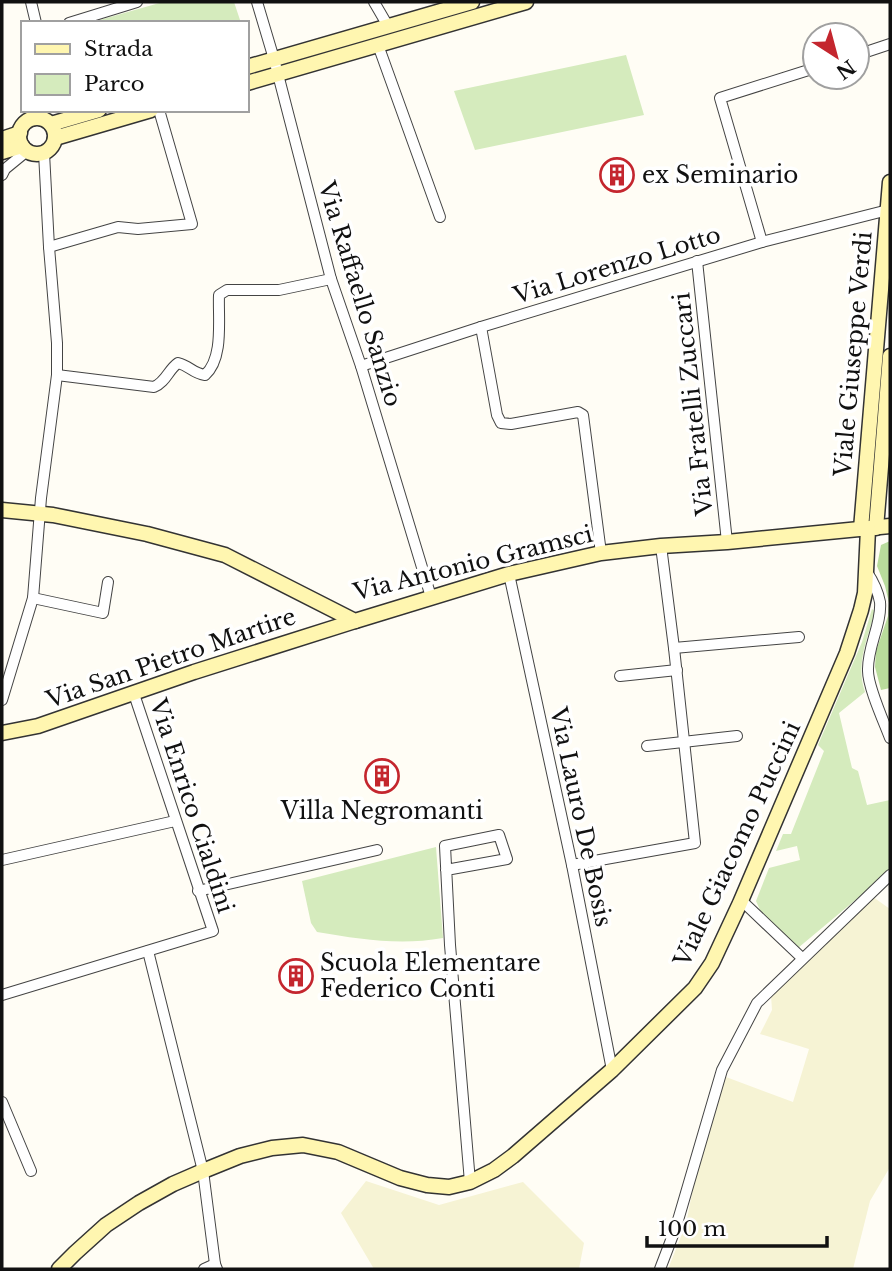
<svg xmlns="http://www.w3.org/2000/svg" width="892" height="1271" font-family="'Libre Baskerville',serif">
  <rect width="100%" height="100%" fill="#fffdf5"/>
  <g fill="#f6f3d4">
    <polygon points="873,897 890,909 890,1167 870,1201 853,1269 668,1269 686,1224 698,1163 726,1077 793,1102 809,1049 760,1034 772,1010 771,995"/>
    <polygon points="366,1181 439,1205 523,1182 584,1243 579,1269 374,1269 341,1213"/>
  </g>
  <g fill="#d5ebbd">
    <polygon points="163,2 234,2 241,23 89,23"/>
    <polygon points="626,55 644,115 475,150 454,91"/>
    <path d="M872,609L875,611C868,638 855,664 865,692L839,713L852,768L858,771L867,805L890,800V871L798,948L760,910L756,901L769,868L800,860L797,846L776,851L783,834H791L824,751L818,745L862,642Z"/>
    <path d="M436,847L443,938C399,946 360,939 317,932L311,923L302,881Z"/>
  </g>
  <polygon fill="#b9dc9c" points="890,541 890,688 881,690 875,667 876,651 888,616 889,603 885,586 877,566 881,545"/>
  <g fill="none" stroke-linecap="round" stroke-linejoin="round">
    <g stroke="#444" stroke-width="12">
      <g id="street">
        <polyline points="31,2 36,23"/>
        <polyline points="257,2 274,59 331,279 361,366 431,597"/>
        <polyline points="374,2 388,26"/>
        <polyline points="69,23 137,2"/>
        <polyline points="378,45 440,217"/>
        <polyline points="857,55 890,44"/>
        <polyline points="35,118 37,110"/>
        <polyline points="2,175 5,169 27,151"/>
        <polyline points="762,242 720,98 815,68"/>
        <polyline points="49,247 118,227 138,229 192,224 159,110"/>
        <polyline points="697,261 727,542"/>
        <polyline points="481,327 497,415 501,423 511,424 578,412 583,415 601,553"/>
        <polyline points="361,366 481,327 762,242 888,210"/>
        <path d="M57,375L154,387C166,382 168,370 178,363C190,366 192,373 205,375C224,358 218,319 219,295L227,290H279L331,279"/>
        <path d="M867,572C873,581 878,591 880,602C882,624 867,647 868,671C868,687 884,722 890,738"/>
        <polyline points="509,574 572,865 612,1070"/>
        <polyline points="33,598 103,613 108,582"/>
        <polyline points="674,648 799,637"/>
        <polyline points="620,676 677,670"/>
        <polyline points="2,700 33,598 41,498 57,375 57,343 49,247 44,153"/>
        <polyline points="647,746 737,736"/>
        <polyline points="2,860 175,821"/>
        <polyline points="572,865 695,843 674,648 661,546"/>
        <polyline points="446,870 507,859 499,835 445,846 450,945 470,1182"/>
        <polyline points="198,891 377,850"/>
        <polyline points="741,900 802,958"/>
        <polyline points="148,951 203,1171 215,1264 217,1269"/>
        <polyline points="2,995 213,931 134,694"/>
        <polyline points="2,1102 31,1171"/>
        <polyline points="204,1269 215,1264"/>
        <polyline points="660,1269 676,1227 722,1070 757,1003 890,875"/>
      </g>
    </g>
    <g stroke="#333" stroke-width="17">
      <g id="secondary">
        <polyline points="247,67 472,2"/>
        <polyline points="247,83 526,2"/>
        <circle cx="37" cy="136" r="18"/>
        <polyline points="51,124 99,110"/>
        <polyline points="55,138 151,110"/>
        <polyline points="2,139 20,133"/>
        <polyline points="2,152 22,146"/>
        <polyline points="2,510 53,515 147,534 225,555 355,621 509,574 601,553 661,546 727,542 890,526"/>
        <polyline points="876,528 890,356"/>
        <polyline points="861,529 890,182"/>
        <polyline points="2,733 38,726 194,672 355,621"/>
        <polyline points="59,1269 75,1253 106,1225 139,1203 173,1184 203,1171 240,1156 272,1148 303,1145 338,1152 400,1178 427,1185 449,1187 470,1182 494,1170 513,1156 612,1070 695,988 712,963 740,903 847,653 861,610 865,593 868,529"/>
      </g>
    </g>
    <use href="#street" stroke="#fff" stroke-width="10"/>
    <use href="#secondary" stroke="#fff6b0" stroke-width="14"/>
  </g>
  <defs>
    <g id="building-ring" transform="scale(1.75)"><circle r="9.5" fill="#fff" stroke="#c4262e" stroke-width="1.5"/><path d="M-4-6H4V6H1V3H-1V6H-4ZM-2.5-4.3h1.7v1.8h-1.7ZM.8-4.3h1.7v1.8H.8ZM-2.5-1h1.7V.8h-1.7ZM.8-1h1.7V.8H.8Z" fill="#c4262e"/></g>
  </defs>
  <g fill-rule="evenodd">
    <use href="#building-ring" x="617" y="175"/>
    <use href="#building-ring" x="382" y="776"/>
    <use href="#building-ring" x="296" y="976"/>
  </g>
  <g text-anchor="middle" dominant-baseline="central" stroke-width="7" stroke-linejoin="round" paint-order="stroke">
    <g font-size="23" fill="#111" stroke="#fff" text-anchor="start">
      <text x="642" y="175">ex Seminario</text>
      <text x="382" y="811" text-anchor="middle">Villa Negromanti</text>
      <text x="320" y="963">Scuola Elementare<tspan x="320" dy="26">Federico Conti</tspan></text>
    </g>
    <g font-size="23" fill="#111" stroke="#fff">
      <text transform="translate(617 265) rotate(-17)">Via Lorenzo Lotto</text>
      <text transform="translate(360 294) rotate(73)">Via Raffaello Sanzio</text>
      <text transform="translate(853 354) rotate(-85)">Viale Giuseppe Verdi</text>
      <text transform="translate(693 404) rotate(-96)">Via Fratelli Zuccari</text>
      <text transform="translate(473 563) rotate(-14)">Via Antonio Gramsci</text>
      <text transform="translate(171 658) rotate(-19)">Via San Pietro Martire</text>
      <text transform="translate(192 806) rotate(72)">Via Enrico Cialdini</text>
      <text transform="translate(581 817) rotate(78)">Via Lauro De Bosis</text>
      <text transform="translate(737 844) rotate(-65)">Viale Giacomo Puccini</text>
    </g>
  </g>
  <rect width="892" height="1271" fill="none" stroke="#111111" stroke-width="7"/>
  <rect x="21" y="21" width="228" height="91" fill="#ffffff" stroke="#a0a0a0" stroke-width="2"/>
  <rect x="35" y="44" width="35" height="10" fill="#fff6b0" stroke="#a0a0a0" stroke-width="2"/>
  <text x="84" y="56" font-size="21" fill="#111111">Strada</text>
  <rect x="35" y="74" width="35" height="21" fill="#d5ebbd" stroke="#a0a0a0" stroke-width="2"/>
  <text x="84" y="91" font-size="21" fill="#111111">Parco</text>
  <g transform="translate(836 56) rotate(144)"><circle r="33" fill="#ffffff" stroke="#a0a0a0" stroke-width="2"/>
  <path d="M0-5L12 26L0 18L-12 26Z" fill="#c4262e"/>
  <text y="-10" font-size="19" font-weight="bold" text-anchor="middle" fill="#111111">N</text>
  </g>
  <path d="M647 1236v10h180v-10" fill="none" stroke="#111111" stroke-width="3.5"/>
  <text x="658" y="1236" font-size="21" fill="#111111" stroke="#ffffff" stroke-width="5" paint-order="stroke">100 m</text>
</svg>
